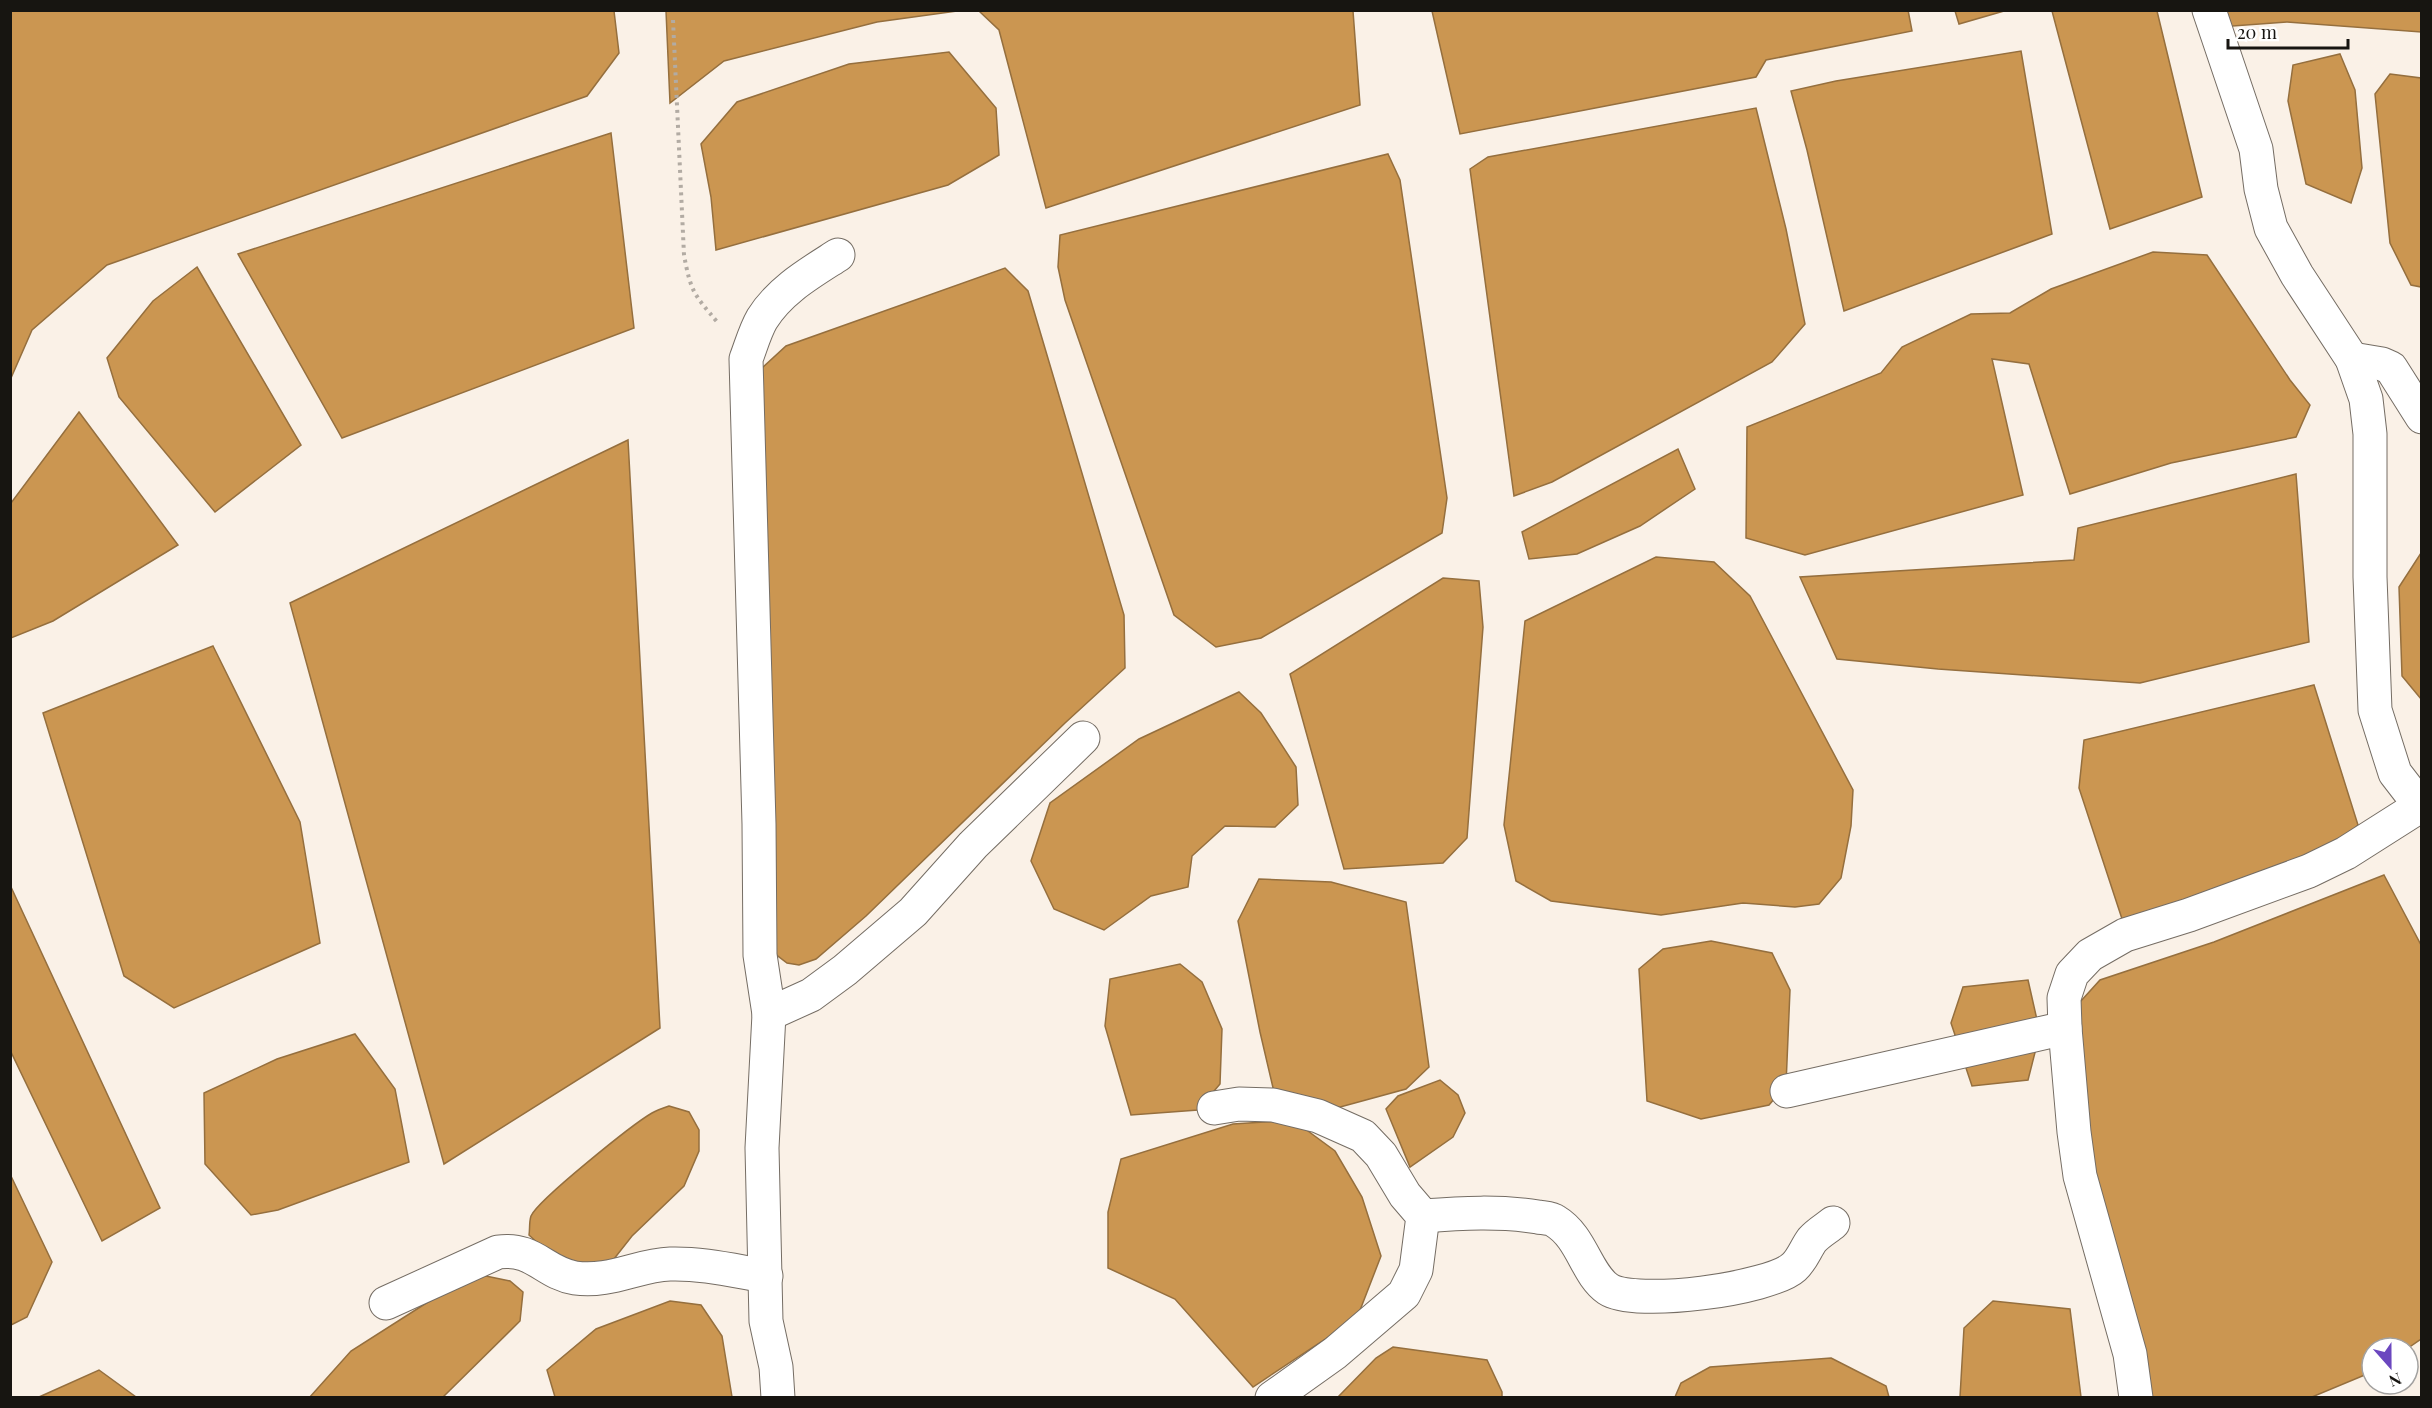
<svg xmlns="http://www.w3.org/2000/svg" width="2432" height="1408" font-family="'Playfair Display',serif">
  <rect width="100%" height="100%" fill="#faf1e7"/>
  <g fill="#cb9651" stroke="#956f3e" stroke-width="1.5">
    <polygon points="11,10 614,11 619,53 587,96 107,265 32,330 11,378"/>
    <polygon points="1908,10 1912,31 1766,60 1756,77 1460,134 1432,11"/>
    <polygon points="666,11 666,10 957,11 877,22 724,61 670,103"/>
    <polygon points="979,11 1353,11 1360,105 1046,208 999,30"/>
    <polygon points="1955,11 1955,10 2004,11 1959,24"/>
    <polygon points="2052,11 2157,11 2202,197 2110,229"/>
    <polygon points="2213,11 2421,11 2421,32 2287,22 2219,27"/>
    <polygon points="2021,51 2052,234 1844,311 1807,150 1791,91 1836,81"/>
    <polygon points="949,52 996,108 999,155 948,185 716,250 711,197 701,144 737,102 849,64"/>
    <polygon points="2340,54 2355,90 2362,168 2351,203 2306,184 2288,101 2293,65"/>
    <polygon points="2390,74 2421,78 2421,287 2411,285 2390,243 2375,94"/>
    <polygon points="1756,108 1786,229 1805,324 1772,362 1552,482 1514,496 1470,169 1488,157"/>
    <polygon points="611,133 634,328 342,438 238,254"/>
    <polygon points="1388,154 1400,180 1447,498 1442,533 1261,638 1216,647 1174,615 1065,300 1058,267 1060,235"/>
    <polygon points="2153,252 2207,255 2290,380 2310,405 2296,437 2171,463 2070,494 2029,364 1992,359 2023,495 1805,555 1746,538 1747,427 1881,373 1902,347 1971,314 2010,313 2051,289"/>
    <polygon points="197,267 301,445 215,512 119,397 107,358 153,301"/>
    <polygon points="1005,268 1028,291 1124,615 1125,668 1065,723 866,916 816,959 799,965 787,963 774,953 761,369 786,346"/>
    <polygon points="79,412 178,545 53,621 11,638 11,503"/>
    <polygon points="628,440 660,1028 444,1164 290,603"/>
    <polygon points="1678,449 1695,489 1640,526 1577,554 1529,559 1522,532"/>
    <polygon points="2296,474 2309,642 2140,683 1938,669 1837,659 1800,577 2074,560 2078,528"/>
    <polygon points="2421,553 2421,699 2402,676 2399,587"/>
    <polygon points="1656,557 1714,562 1750,596 1853,790 1851,826 1841,878 1819,904 1795,907 1743,903 1661,915 1551,901 1516,881 1504,825 1525,621"/>
    <polygon points="1443,578 1479,581 1483,627 1467,838 1443,863 1344,869 1290,674"/>
    <polygon points="213,646 300,822 320,943 174,1008 124,976 43,713"/>
    <polygon points="2314,685 2358,825 2318,863 2126,931 2079,788 2084,740"/>
    <polygon points="1239,692 1261,713 1296,767 1298,805 1275,827 1225,826 1192,856 1188,887 1151,896 1104,930 1054,909 1031,861 1050,803 1139,739"/>
    <polygon points="2384,875 2421,945 2421,1339 2408,1348 2372,1348 2372,1372 2312,1397 2124,1397 2075,1102 2080,1002 2100,980 2214,942"/>
    <polygon points="1259,879 1331,882 1406,902 1429,1067 1406,1089 1322,1112 1274,1092 1260,1032 1238,921"/>
    <polygon points="11,887 160,1208 102,1241 11,1052"/>
    <polygon points="1711,941 1772,953 1790,990 1786,1085 1769,1105 1701,1119 1647,1101 1639,969 1663,949"/>
    <polygon points="1180,964 1202,982 1222,1029 1220,1084 1198,1110 1131,1115 1105,1026 1110,979"/>
    <polygon points="2028,980 2040,1033 2028,1080 1972,1086 1951,1023 1963,987"/>
    <polygon points="355,1034 395,1089 409,1162 278,1210 251,1215 205,1164 204,1093 277,1059"/>
    <polygon points="1440,1080 1458,1095 1465,1113 1453,1137 1410,1167 1386,1109 1398,1096"/>
    <path d="M669,1106L689,1112L699,1130V1151L684,1186L632,1236L610,1264L557,1261L529,1235C530,1229 529,1222 531,1216C538,1200 633,1124 652,1113C657,1110 663,1108 669,1106Z"/>
    <polygon points="1293,1120 1335,1151 1362,1197 1381,1256 1357,1318 1253,1387 1175,1299 1108,1268 1108,1212 1121,1159 1233,1124"/>
    <polygon points="10,1174 52,1262 27,1317 11,1325"/>
    <polygon points="481,1275 510,1281 523,1292 520,1321 443,1397 309,1398 351,1351 428,1302"/>
    <polygon points="670,1301 701,1305 722,1336 732,1397 555,1397 547,1370 596,1329"/>
    <polygon points="1993,1301 2070,1309 2081,1397 1960,1397 1964,1328"/>
    <polygon points="1393,1347 1487,1360 1502,1392 1502,1397 1338,1397 1376,1358"/>
    <polygon points="1831,1358 1886,1386 1889,1397 1675,1397 1681,1383 1710,1367"/>
    <polygon points="99,1370 136,1397 39,1397"/>
  </g>
  <g fill="none" stroke-linecap="round" stroke-linejoin="round">
    <g stroke="#756d64" stroke-width="35">
      <g id="minor">
        <polyline points="2209,10 2256,149 2261,189 2271,228 2297,275 2352,359 2366,399 2370,434 2370,577 2375,710 2395,773 2422,808"/>
        <polyline points="2352,359 2382,364 2391,368 2422,417"/>
        <polyline points="769,1014 811,995 845,970 913,912 973,845 1083,738"/>
        <polyline points="1787,1091 2065,1028"/>
        <polyline points="1214,1108 1239,1104 1273,1105 1318,1116 1363,1136 1381,1155 1405,1195 1423,1216 1416,1270 1404,1294 1335,1353 1272,1398"/>
        <path d="M1423,1216C1462,1213 1500,1211 1538,1217C1543,1218 1551,1218 1555,1221C1582,1237 1586,1274 1608,1289C1635,1307 1770,1289 1794,1267C1802,1260 1806,1248 1812,1240C1818,1233 1827,1228 1833,1223"/>
        <path d="M386,1303L498,1252C534,1247 544,1273 575,1278C610,1283 638,1265 670,1264C702,1263 735,1271 766,1276"/>
        <path d="M778,1398L776,1367L766,1321L762,1148L769,1014L760,955L759,824L746,359C751,346 755,331 762,319C780,290 810,273 838,255"/>
        <polyline points="2136,1398 2130,1354 2080,1176 2074,1132 2065,1028 2064,998 2072,974 2090,955 2125,935 2189,915 2309,871 2346,853 2420,806"/>
      </g>
    </g>
    <path stroke="#b2aba3" stroke-width="4" stroke-dasharray="3 4.5" stroke-linecap="butt" d="M673,20L684,255C691,293 694,294 718,323"/>
    <use href="#minor" stroke="#fff" stroke-width="33"/>
  </g>
  <rect width="2432" height="1408" fill="none" stroke="#171511" stroke-width="24"/>
  <g transform="translate(2390 1366) rotate(159)"><circle r="28" fill="#ffffff" stroke="#a2a1a0" stroke-width="1.5"/>
  <path d="M0-4.5L10 22L0 15L-10 22Z" fill="#6b47bf"/>
  <text y="-9" font-size="16" font-weight="bold" text-anchor="middle" fill="#171511">N</text>
  </g>
  <path d="M2228 39v9h120v-9" fill="none" stroke="#171511" stroke-width="3"/>
  <text x="2237" y="39" font-size="18" fill="#171511" stroke="#ffffff" stroke-width="4.5" paint-order="stroke">20 m</text>
</svg>
